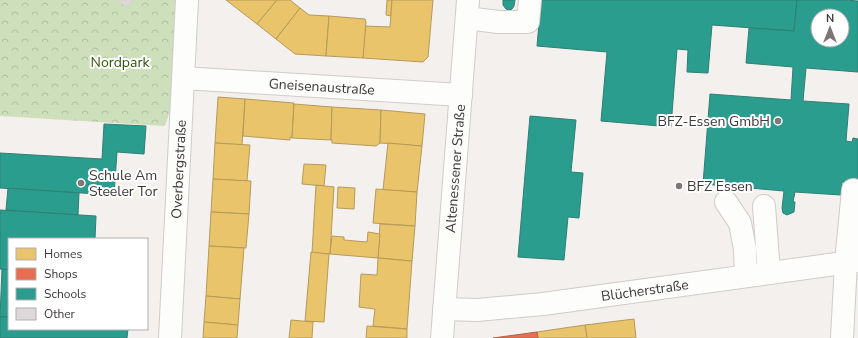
<svg xmlns="http://www.w3.org/2000/svg" width="858" height="338" font-family="'Nunito Sans',sans-serif">
  <defs>
    <pattern id="park-crowns" width="20" height="18" patternUnits="userSpaceOnUse"><rect width="20" height="18" fill="#cedfbb"/><path d="M2 6a3 3 0 1 1 6 0M12 15a3 3 0 1 1 6 0" fill="none" stroke="#b2c0a1"/></pattern>
  </defs>
  <rect width="100%" height="100%" fill="#f4f0ee"/>
  <polygon fill="url(#park-crowns)" points="0,0 181,0 181,78 165,126 0,116"/>
  <g fill="#e9c46a" stroke="#b59a5b">
    <polygon points="226,0 277,0 257,24"/>
    <polygon points="277,0 290,0 300,8 276,39 257,24"/>
    <polygon points="387,0 392,0 391,16 386,15"/>
    <polygon points="392,0 433,0 428,57 423,62 363,58 365,26 390,27"/>
    <polygon points="300,8 309,15 329,16 326,56 295,54 276,39"/>
    <polygon points="329,16 365,19 366,22 363,58 326,56"/>
    <polygon points="218,97 245,99 242,145 215,143"/>
    <polygon points="245,99 294,103 292,138 290,137 290,140 243,136"/>
    <polygon points="294,104 332,107 331,140 292,138"/>
    <polygon points="332,107 381,110 380,143 376,146 332,143 332,140 331,140"/>
    <polygon points="381,110 425,114 422,146 380,143"/>
    <polygon points="215,143 250,145 247,181 213,179"/>
    <polygon points="388,143 422,146 417,192 383,190"/>
    <polygon points="304,164 326,165 324,186 302,184"/>
    <polygon points="213,179 251,181 249,214 211,212"/>
    <polygon points="316,185 334,187 330,254 312,253"/>
    <polygon points="338,187 355,188 354,209 337,208"/>
    <polygon points="376,189 417,192 415,226 373,223"/>
    <polygon points="211,212 249,214 246,248 209,246"/>
    <polygon points="380,224 415,226 412,261 378,258"/>
    <polygon points="368,232 380,234 378,258 330,254 332,236 344,237 344,240 367,242"/>
    <polygon points="209,246 244,248 240,299 206,296"/>
    <polygon points="311,252 329,254 324,322 305,321"/>
    <polygon points="378,258 412,261 407,329 373,326 375,309 359,307 361,274 377,275"/>
    <polygon points="206,296 240,299 238,325 204,322"/>
    <polygon points="634,319 636,338 587,338 585,325"/>
    <polygon points="291,320 313,322 312,338 289,338"/>
    <polygon points="204,322 238,325 237,338 203,338"/>
    <polygon points="585,325 587,338 538,338 537,332"/>
    <polygon points="367,326 407,329 407,338 366,338"/>
  </g>
  <polygon fill="#e76f51" stroke="#b45e49" points="537,332 538,338 493,338"/>
  <g fill="#2a9d8f" stroke="#2f7f75" fill-rule="evenodd">
    <polygon points="503,0 515,0 514,6 512,9 509,10 506,9 503,5"/>
    <polygon points="541,0 797,0 794,31 712,25 708,73 687,72 688,50 677,49 671,127 601,121 607,52 537,46"/>
    <path d="M797,0H846L858,1V72L806,68L803,101L849,104L846,141L852,142L853,138L858,139V186L849,182H842L841,195L795,192L793,202H795L794,212L787,215L783,213L782,208L784,191L703,184L710,94L791,100L793,67L746,63L749,28L794,31ZM818,16H842V40H818Z"/>
    <polygon points="530,116 576,120 571,172 583,173 579,218 568,217 564,260 518,257"/>
    <polygon points="104,124 146,126 144,154 117,152 114,195 0,188 0,153 102,159"/>
    <polygon points="8,188 79,193 78,215 6,210"/>
    <polygon points="0,210 96,216 95,239 9,239 9,270 0,269"/>
    <polygon points="2,269 9,270 9,317 0,317"/>
    <polygon points="0,317 9,317 9,329 128,329 127,338 0,338"/>
  </g>
  <polygon fill="#ddd9da" stroke="#d5d2d2" points="117,0 132,0 127,7"/>
  <g fill="none" stroke-linecap="round" stroke-linejoin="round">
    <g stroke="#cfccca" stroke-width="24">
      <g id="minor">
        <polyline points="467,18 498,22 528,22 530,0"/>
        <path id="s1" d="M183,78L461,95"/>
        <polyline points="726,202 740,223 745,249 746,276"/>
        <polyline points="764,206 769,273"/>
        <path id="s2" d="M444,309L477,310L543,304L858,261"/>
        <path id="s3" d="M170,338L187,0"/>
        <path id="s4" d="M442,338L468,0"/>
        <polyline points="842,338 846,262 853,190"/>
      </g>
    </g>
    <use href="#minor" stroke="#fdfdfc" stroke-width="22"/>
  </g>
  <g fill="#7c7877" stroke="#fff" stroke-width="1.5">
    <circle cx="778" cy="121" r="4"/>
    <circle cx="81" cy="183" r="4"/>
    <circle cx="679" cy="186" r="4"/>
  </g>
  <g text-anchor="middle" dominant-baseline="central" stroke-width="4" stroke-linejoin="round" paint-order="stroke">
    <g font-size="14" fill="#325309" stroke="#fff">
      <text x="120" y="62">Nordpark</text>
    </g>
    <g font-size="14" fill="#3c3837" stroke="#fff">
      <text stroke="none"><textPath href="#s1" startOffset="139">Gneisenaustraße</textPath></text>
      <text stroke="none"><textPath href="#s3" startOffset="169">Overbergstraße</textPath></text>
      <text stroke="none"><textPath href="#s4" startOffset="170">Altenessener Straße</textPath></text>
      <text stroke="none"><textPath href="#s2" startOffset="202">Blücherstraße</textPath></text>
    </g>
    <g font-size="14" fill="#3c3837" stroke="#fff" text-anchor="start">
      <text x="770" y="121" text-anchor="end">BFZ-Essen GmbH</text>
      <text x="89" y="175">Schule Am<tspan x="89" dy="16">Steeler Tor</tspan></text>
      <text x="687" y="186">BFZ Essen</text>
    </g>
  </g>
  <rect x="8" y="238" width="140" height="92" fill="#ffffff" stroke="#b1afaf"/>
  <rect x="16" y="248" width="20" height="12" fill="#e9c46a" stroke="#b1afaf"/>
  <text x="44" y="258" font-size="12" fill="#3c3837">Homes</text>
  <rect x="16" y="268" width="20" height="12" fill="#e76f51" stroke="#b1afaf"/>
  <text x="44" y="278" font-size="12" fill="#3c3837">Shops</text>
  <rect x="16" y="288" width="20" height="12" fill="#2a9d8f" stroke="#b1afaf"/>
  <text x="44" y="298" font-size="12" fill="#3c3837">Schools</text>
  <rect x="16" y="308" width="20" height="12" fill="#ddd9da" stroke="#b1afaf"/>
  <text x="44" y="318" font-size="12" fill="#3c3837">Other</text>
  <g transform="translate(830 28)"><circle r="19" fill="#ffffff" stroke="#b1afaf"/>
  <path d="M0-3L7 15L0 10L-7 15Z" fill="#7c7877"/>
  <text y="-6" font-size="11" font-weight="bold" text-anchor="middle" fill="#3c3837">N</text>
  </g>
</svg>
